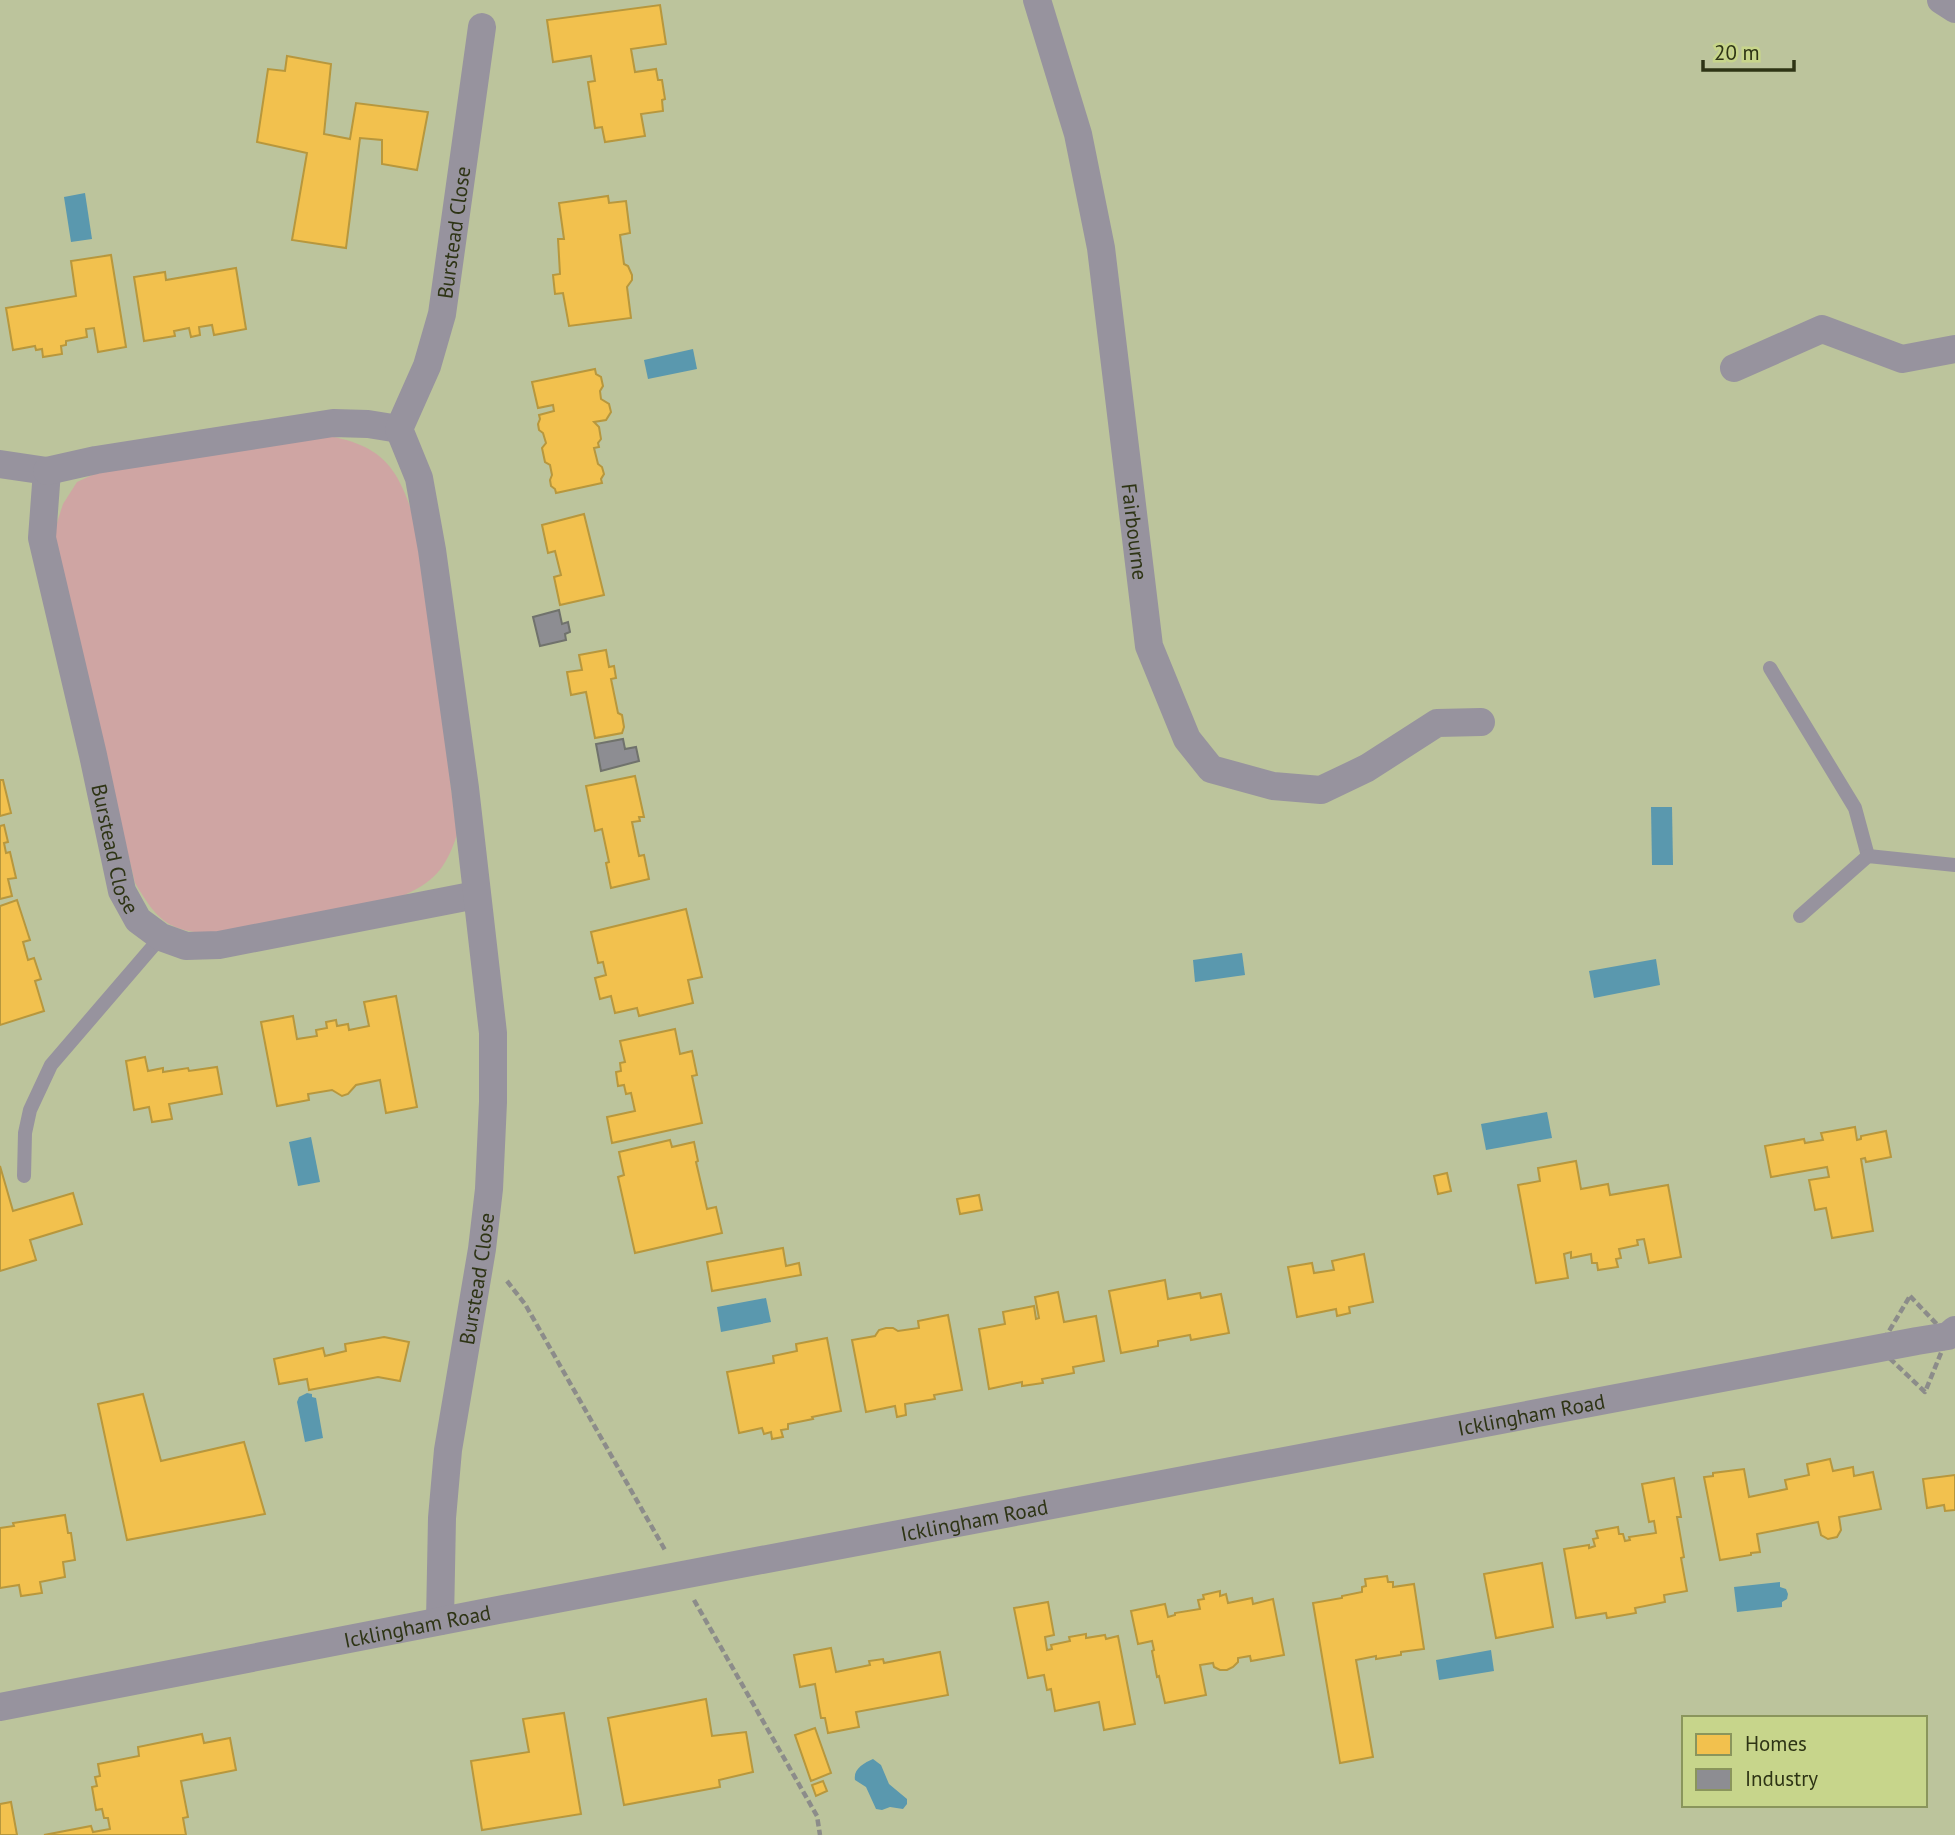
<svg xmlns="http://www.w3.org/2000/svg" width="1955" height="1835" font-family="'PT Sans',sans-serif">
  <rect width="100%" height="100%" fill="#bcc49c"/>
  <path fill="#cfa5a3" d="M322,435C390,445 400,474 419,534L457,835C445,870 434,882 400,897L217,935C169,930 160,925 135,883L57,558L55,529L63,504L77,482L103,470Z"/>
  <g fill="#5a98ae">
    <polygon points="85,193 92,239 71,242 64,197"/>
    <polygon points="693,349 697,369 648,379 644,360"/>
    <polygon points="1651,807 1672,807 1673,865 1652,865"/>
    <polygon points="1242,953 1245,975 1195,982 1193,960"/>
    <polygon points="1656,959 1660,985 1594,998 1589,971"/>
    <polygon points="1547,1112 1552,1138 1486,1150 1481,1124"/>
    <polygon points="311,1137 320,1182 298,1186 289,1142"/>
    <polygon points="766,1298 771,1322 721,1332 717,1307"/>
    <polygon points="307,1393 312,1394 312,1397 316,1398 323,1438 305,1442 297,1402 299,1397"/>
    <polygon points="1780,1582 1780,1587 1786,1589 1788,1594 1787,1599 1782,1602 1782,1607 1737,1612 1734,1587"/>
    <polygon points="1491,1650 1494,1671 1439,1680 1436,1660"/>
    <path d="M873,1759L881,1765L889,1784L907,1799V1804L903,1809L890,1807L882,1810L876,1809L866,1787L855,1780C853,1769 864,1763 873,1759Z"/>
  </g>
  <g fill="#f2c14e" stroke="#b7973d" stroke-width="2">
    <polygon points="660,5 666,44 631,49 635,72 656,69 658,80 662,80 665,99 662,100 663,111 641,114 645,136 605,142 602,127 595,128 588,82 595,81 591,56 553,62 547,20"/>
    <polygon points="287,56 331,64 324,134 350,139 356,103 428,112 417,170 382,164 382,140 360,138 346,248 292,240 307,153 257,142 268,69 285,71"/>
    <polygon points="608,196 609,203 626,201 630,233 620,235 624,264 628,266 632,275 632,280 627,287 631,318 569,326 563,293 555,294 553,275 560,274 558,239 564,239 559,203"/>
    <polygon points="111,255 126,347 98,352 94,328 86,329 87,337 66,341 66,345 61,346 62,354 43,357 42,349 36,350 35,346 13,350 6,308 76,296 71,261"/>
    <polygon points="236,268 246,329 214,335 212,325 199,327 200,335 191,337 189,328 174,331 175,336 144,341 134,277 165,272 166,280"/>
    <polygon points="595,369 596,374 601,377 603,386 600,391 601,399 609,404 611,412 606,420 594,422 599,427 601,439 598,443 599,447 594,448 598,464 602,467 604,474 601,479 602,483 556,493 555,489 551,486 550,480 552,475 550,465 545,462 542,448 546,443 543,433 539,430 538,424 540,419 539,415 554,411 553,405 538,408 532,382"/>
    <polygon points="584,514 604,595 560,605 554,577 561,575 555,551 548,553 542,525"/>
    <polygon points="606,650 609,667 614,666 616,678 611,679 618,713 622,715 624,727 622,733 595,738 586,692 571,695 567,672 582,670 579,655"/>
    <polygon points="635,776 644,817 639,817 640,821 632,822 639,856 644,855 649,879 611,888 606,863 609,862 602,829 595,831 586,786"/>
    <polygon points="0,780 3,780 11,813 0,816"/>
    <polygon points="4,825 8,842 4,843 6,853 10,852 16,878 8,879 12,896 0,899 0,826"/>
    <polygon points="17,900 30,940 23,942 28,960 34,958 41,979 35,981 44,1011 0,1025 0,906"/>
    <polygon points="686,909 702,977 688,980 693,1003 639,1016 637,1008 615,1013 611,996 600,999 595,978 606,975 603,962 598,963 591,932"/>
    <polygon points="396,996 417,1107 386,1113 380,1080 356,1085 348,1094 342,1096 332,1090 308,1094 309,1100 277,1106 261,1022 293,1016 297,1039 317,1036 316,1030 327,1028 326,1022 336,1020 337,1026 348,1024 349,1030 369,1026 364,1002"/>
    <polygon points="675,1029 680,1054 692,1051 697,1075 692,1076 702,1123 612,1143 607,1117 635,1111 631,1093 626,1094 624,1085 618,1086 616,1072 621,1071 620,1063 625,1062 620,1041"/>
    <polygon points="145,1057 148,1071 163,1068 163,1072 188,1068 189,1071 217,1067 222,1094 169,1104 172,1119 152,1122 149,1107 134,1110 126,1061"/>
    <polygon points="1855,1127 1857,1140 1861,1139 1861,1136 1886,1131 1891,1157 1866,1162 1865,1158 1861,1159 1873,1231 1832,1238 1826,1208 1815,1210 1809,1180 1829,1177 1827,1167 1771,1177 1765,1146 1804,1139 1805,1143 1823,1140 1821,1133"/>
    <polygon points="670,1140 672,1147 694,1142 698,1161 696,1162 707,1209 716,1207 722,1233 635,1253 618,1177 624,1175 619,1152"/>
    <polygon points="1576,1161 1581,1189 1608,1184 1610,1195 1668,1185 1681,1257 1649,1263 1644,1239 1637,1240 1638,1245 1619,1249 1621,1258 1616,1259 1618,1267 1598,1270 1597,1263 1592,1263 1591,1254 1571,1258 1571,1252 1564,1254 1568,1278 1536,1283 1518,1185 1540,1181 1538,1168"/>
    <polygon points="0,1166 13,1211 73,1193 82,1224 30,1240 36,1260 0,1271"/>
    <polygon points="1447,1173 1451,1191 1438,1194 1434,1176"/>
    <polygon points="979,1195 982,1210 960,1214 957,1199"/>
    <polygon points="783,1248 786,1266 799,1263 801,1275 712,1291 707,1262"/>
    <polygon points="1364,1254 1373,1302 1349,1307 1350,1313 1337,1316 1336,1309 1297,1317 1288,1267 1312,1263 1314,1273 1334,1270 1332,1261"/>
    <polygon points="1165,1280 1168,1299 1200,1293 1201,1298 1221,1294 1229,1333 1191,1340 1190,1335 1158,1341 1158,1346 1121,1353 1109,1291"/>
    <polygon points="1058,1292 1064,1322 1096,1316 1104,1361 1073,1367 1074,1373 1042,1379 1043,1383 1022,1386 1022,1382 989,1389 979,1329 1005,1324 1003,1312 1034,1306 1036,1319 1039,1318 1035,1297"/>
    <polygon points="948,1315 962,1390 934,1395 935,1399 905,1404 906,1415 897,1417 895,1406 866,1412 852,1340 875,1336 879,1330 886,1328 893,1328 898,1331 919,1328 918,1321"/>
    <polygon points="384,1337 409,1342 400,1381 378,1377 309,1390 307,1379 279,1384 274,1359 323,1348 325,1356 346,1351 345,1344"/>
    <polygon points="827,1338 841,1411 812,1417 813,1419 788,1424 788,1429 781,1430 783,1437 772,1439 771,1432 764,1434 762,1428 739,1433 727,1372 774,1363 773,1356 797,1351 796,1344"/>
    <polygon points="143,1394 161,1461 244,1442 265,1514 127,1540 98,1404"/>
    <polygon points="1830,1459 1833,1471 1853,1467 1854,1476 1873,1472 1881,1509 1839,1517 1841,1530 1837,1537 1828,1539 1821,1535 1818,1522 1757,1534 1760,1552 1751,1553 1751,1555 1720,1560 1704,1477 1713,1476 1713,1473 1744,1469 1749,1497 1787,1489 1785,1480 1809,1475 1807,1464"/>
    <polygon points="1955,1475 1955,1510 1945,1511 1944,1505 1927,1508 1923,1479"/>
    <polygon points="1674,1478 1681,1517 1677,1517 1684,1557 1681,1558 1687,1591 1664,1595 1665,1602 1635,1608 1636,1613 1607,1618 1606,1613 1576,1618 1564,1549 1589,1545 1589,1548 1595,1546 1593,1539 1598,1538 1596,1531 1618,1527 1619,1534 1623,1534 1625,1541 1630,1540 1629,1537 1656,1533 1654,1521 1649,1522 1642,1484"/>
    <polygon points="65,1515 68,1533 71,1533 75,1560 63,1562 65,1577 40,1582 42,1593 21,1596 19,1585 0,1588 0,1528 14,1526 13,1523"/>
    <polygon points="1542,1563 1553,1627 1496,1638 1484,1574"/>
    <polygon points="1387,1576 1388,1582 1393,1582 1393,1587 1414,1584 1424,1649 1401,1652 1401,1655 1376,1659 1376,1656 1356,1660 1373,1757 1340,1763 1313,1603 1342,1598 1342,1596 1362,1592 1362,1587 1366,1586 1365,1579"/>
    <polygon points="1220,1591 1220,1596 1226,1594 1228,1603 1252,1598 1253,1604 1273,1599 1284,1655 1251,1661 1250,1656 1238,1658 1238,1662 1233,1667 1227,1670 1220,1670 1214,1667 1213,1663 1200,1665 1206,1695 1165,1703 1159,1676 1157,1677 1152,1651 1154,1650 1152,1641 1138,1644 1131,1611 1165,1604 1168,1617 1175,1615 1175,1613 1200,1609 1198,1600 1204,1599 1203,1595"/>
    <polygon points="1048,1602 1054,1635 1045,1637 1047,1650 1052,1649 1051,1645 1070,1641 1069,1637 1086,1634 1086,1638 1105,1635 1106,1639 1118,1636 1135,1724 1104,1730 1099,1702 1055,1711 1051,1689 1047,1690 1044,1675 1028,1678 1014,1608"/>
    <polygon points="831,1648 836,1672 870,1665 869,1661 883,1659 884,1663 940,1652 948,1695 856,1712 859,1727 828,1733 825,1718 821,1718 815,1684 800,1687 794,1655"/>
    <polygon points="706,1699 712,1736 746,1732 753,1772 719,1780 720,1787 624,1805 608,1718"/>
    <polygon points="564,1713 581,1814 482,1830 471,1761 529,1752 523,1719"/>
    <polygon points="815,1728 831,1773 811,1781 795,1735"/>
    <polygon points="202,1734 204,1743 230,1738 236,1770 181,1781 188,1817 183,1818 186,1835 44,1835 91,1826 93,1832 110,1829 108,1818 104,1818 102,1809 96,1810 92,1787 97,1786 95,1777 100,1776 98,1764 139,1756 138,1747"/>
    <polygon points="823,1781 827,1791 816,1796 812,1785"/>
    <polygon points="11,1802 17,1835 0,1835 0,1804"/>
  </g>
  <g fill="#8d8d92" stroke="#70726c" stroke-width="2">
    <polygon points="559,610 562,624 568,622 570,632 565,634 566,640 540,646 533,617"/>
    <polygon points="623,739 625,749 636,747 639,761 601,771 596,744"/>
  </g>
  <g fill="none" stroke-linecap="round" stroke-linejoin="round">
    <g stroke="#8c8c8a" stroke-width="4.5" stroke-dasharray="7 3.5" stroke-linecap="butt">
      <polyline points="507,1281 525,1304 665,1550"/>
      <polygon points="1910,1296 1948,1336 1925,1392 1879,1348"/>
      <polyline points="694,1600 817,1816 820,1835"/>
    </g>
    <g stroke="#97939e" stroke-width="14">
      <polyline points="1770,668 1855,808 1868,856"/>
      <polyline points="1800,916 1868,856 1955,865"/>
      <polyline points="24,1176 25,1133 30,1110 51,1065 161,937"/>
    </g>
    <g stroke="#97939e" stroke-width="28">
      <path id="s1" d="M1037,0L1078,134L1101,248L1149,646L1187,739L1211,769L1273,786L1321,790L1367,768L1437,723L1481,722"/>
      <polyline points="1941,0 1955,9"/>
      <polyline points="1734,368 1822,329 1902,359 1955,349"/>
      <path id="s2" d="M0,464L47,471L42,538L93,755L122,891L138,920L161,937L186,946L219,945L476,895"/>
      <polyline points="47,471 96,460 333,423 368,424 399,429"/>
      <path id="s3" d="M440,1621L442,1518L448,1450L482,1249L489,1189L493,1102V1033L465,788L432,550L419,478L399,429L427,366L442,314L482,27"/>
      <path id="s4" d="M0,1707L493,1611L1917,1341L1948,1336L1955,1330"/>
    </g>
  </g>
  <g text-anchor="middle" dominant-baseline="central" stroke-width="7" stroke-linejoin="round" paint-order="stroke">
    <g font-size="21" fill="#2e3415" stroke="#c7d58b">
      <text stroke="none"><textPath href="#s3" startOffset="1410">Burstead Close</textPath></text>
      <text stroke="none"><textPath href="#s1" startOffset="542">Fairbourne</textPath></text>
      <text stroke="none"><textPath href="#s2" startOffset="434">Burstead Close</textPath></text>
      <text stroke="none"><textPath href="#s3" startOffset="345">Burstead Close</textPath></text>
      <text stroke="none"><textPath href="#s4" startOffset="1559">Icklingham Road</textPath></text>
      <text stroke="none"><textPath href="#s4" startOffset="992">Icklingham Road</textPath></text>
      <text stroke="none"><textPath href="#s4" startOffset="425">Icklingham Road</textPath></text>
    </g>
  </g>
  <rect x="1682" y="1716" width="245" height="91" fill="#c7d58b" stroke="#8a955c" stroke-width="2"/>
  <rect x="1696" y="1734" width="35" height="21" fill="#f2c14e" stroke="#8a955c" stroke-width="2"/>
  <text x="1745" y="1751" font-size="21" fill="#2e3415">Homes</text>
  <rect x="1696" y="1769" width="35" height="21" fill="#8d8d92" stroke="#8a955c" stroke-width="2"/>
  <text x="1745" y="1786" font-size="21" fill="#2e3415">Industry</text>
  <path d="M1703 60v10h91v-10" fill="none" stroke="#2e3415" stroke-width="3.5"/>
  <text x="1714" y="60" font-size="21" fill="#2e3415" stroke="#c7d58b" stroke-width="5" paint-order="stroke">20 m</text>
</svg>
